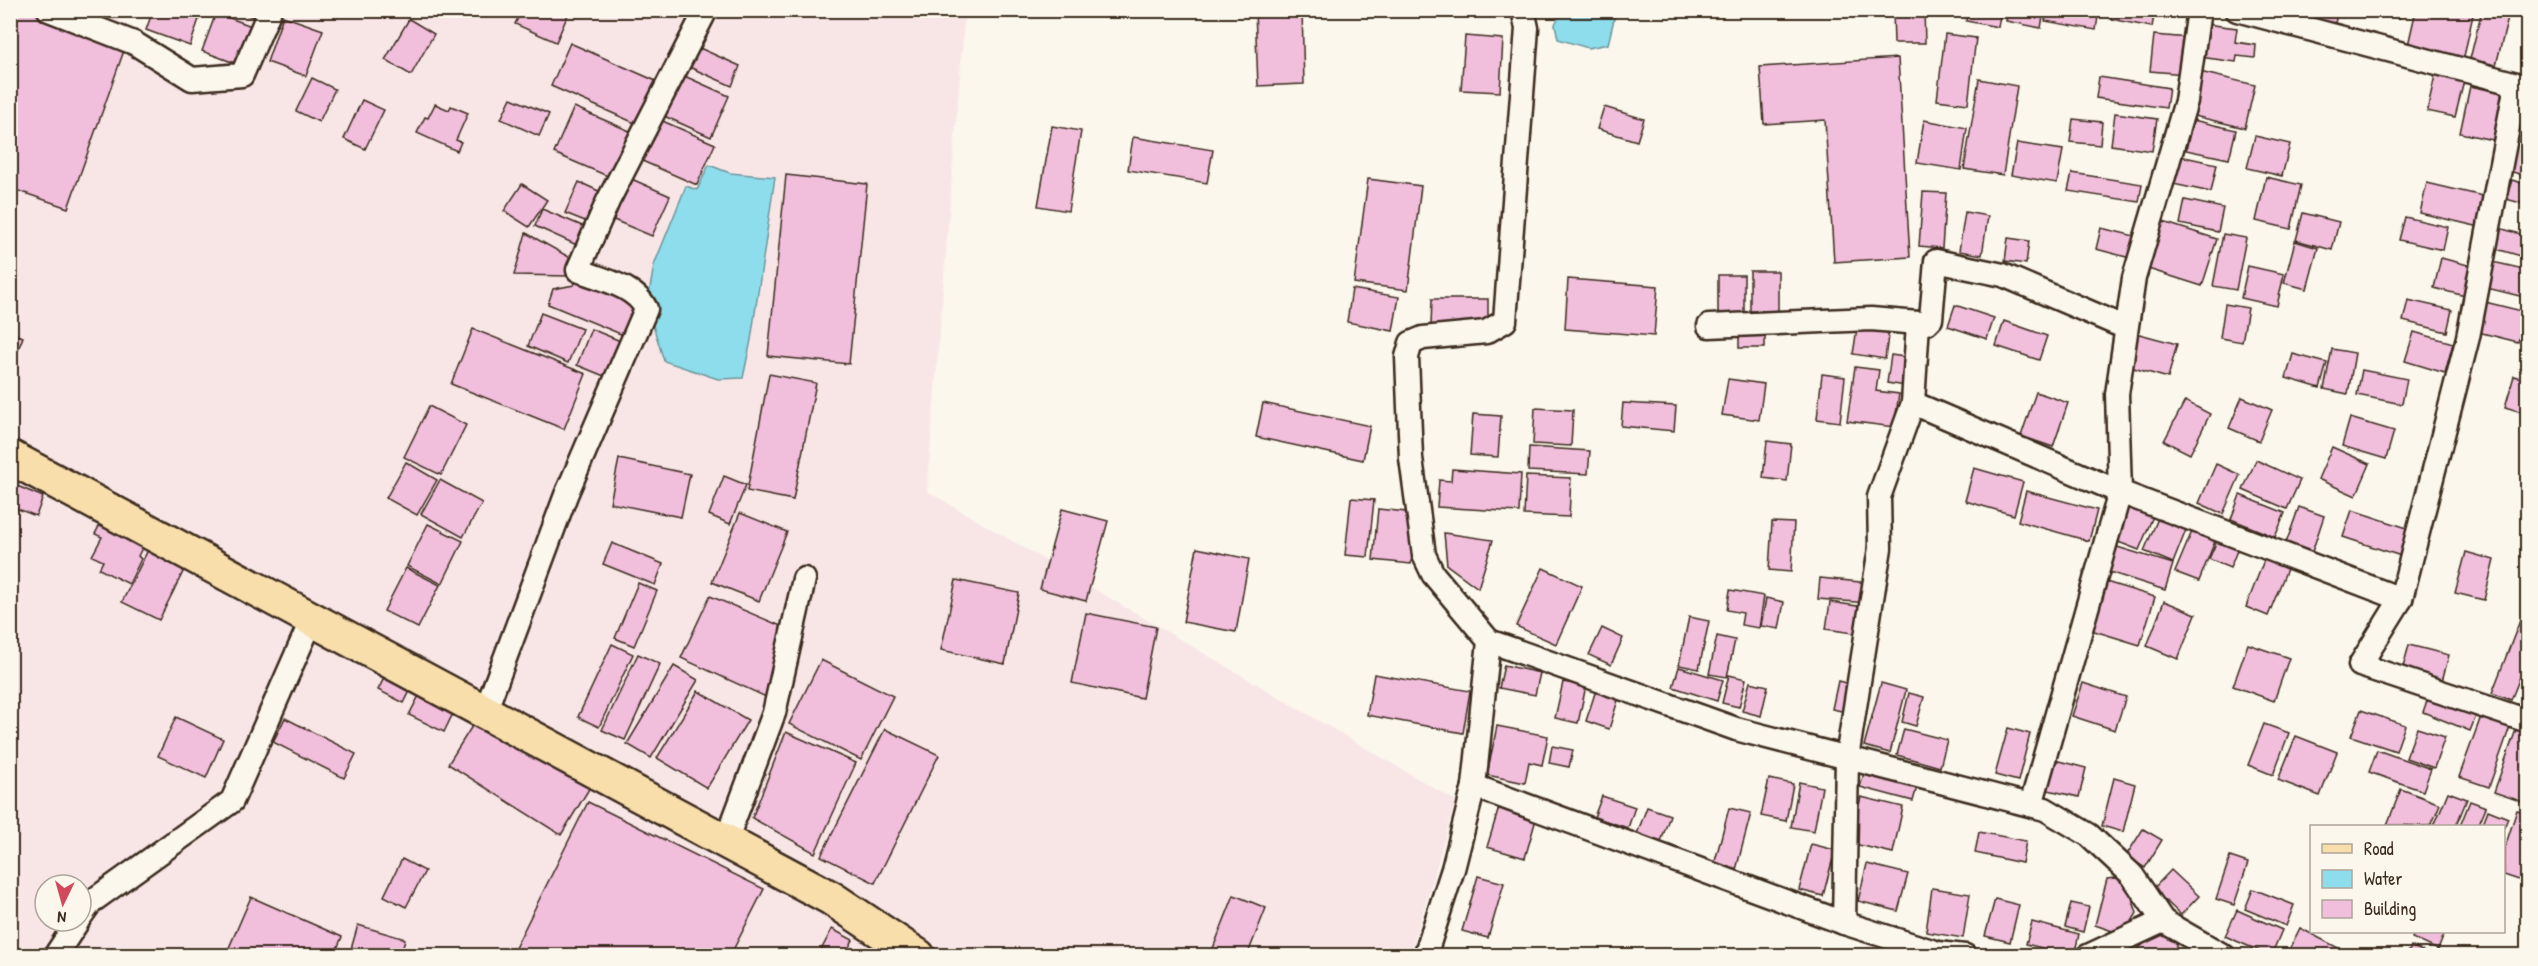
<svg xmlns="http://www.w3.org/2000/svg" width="2538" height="966" font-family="'Patrick Hand',sans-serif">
  <rect width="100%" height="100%" fill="#fbf7ec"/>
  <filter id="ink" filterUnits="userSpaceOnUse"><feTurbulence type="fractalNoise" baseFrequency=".0167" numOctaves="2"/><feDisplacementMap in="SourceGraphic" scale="12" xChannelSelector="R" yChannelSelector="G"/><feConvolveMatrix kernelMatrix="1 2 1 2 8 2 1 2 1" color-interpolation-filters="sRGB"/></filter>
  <g filter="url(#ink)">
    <path fill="#f8e6e7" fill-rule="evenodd" d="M10,11H105L213,82L239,11H965L927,491L1456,801L1410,955H11ZM45,885H81V921H45Z"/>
    <g fill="#8eddec" stroke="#6d959a" stroke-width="1.5">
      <polygon points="1562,11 1616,11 1608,44 1588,48 1558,39 1555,24"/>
      <polygon points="709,165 730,173 775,177 751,340 743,378 718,379 664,361 647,306 654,265 686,186 697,190"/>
    </g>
    <g fill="#f1bedc" stroke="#3b2a1e" stroke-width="1.5">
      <polygon points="10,10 29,10 126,45 68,208 10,188 10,140 14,130 10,129"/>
      <polygon points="153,10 202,10 190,46 146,30"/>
      <polygon points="234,10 267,10 263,21"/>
      <polygon points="522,10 570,10 556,42 515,24"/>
      <polygon points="1255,10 1302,10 1304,84 1258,86"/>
      <polygon points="1893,10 1924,10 1925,43 1894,43"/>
      <polygon points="1968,10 2001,10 1998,27 1966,21"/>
      <polygon points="2008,10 2044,10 2041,28 2006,21"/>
      <polygon points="2047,10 2099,10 2096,30 2045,21"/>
      <polygon points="2111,10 2155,10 2152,27 2110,19"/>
      <polygon points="2307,10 2338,10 2334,27 2305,19"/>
      <polygon points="2365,10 2401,10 2399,18"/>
      <polygon points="2416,10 2474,10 2462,66 2406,54"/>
      <polygon points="2482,10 2509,14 2496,65 2470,59"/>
      <polygon points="216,13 257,28 243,66 202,51"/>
      <polygon points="283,16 323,30 306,76 267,62"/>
      <polygon points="409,19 434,34 411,75 385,60"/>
      <polygon points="2205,24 2237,28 2235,42 2256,45 2255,58 2237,56 2236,62 2200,57"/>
      <polygon points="1945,34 1976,38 1968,104 1937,100"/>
      <polygon points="2154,35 2189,38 2185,74 2150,71"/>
      <polygon points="1465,36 1503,39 1500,92 1461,90"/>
      <polygon points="570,43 656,81 637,124 551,86"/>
      <polygon points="695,46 740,66 732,86 687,66"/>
      <polygon points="1898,58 1910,257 1834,262 1825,120 1764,124 1760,67"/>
      <polygon points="2436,71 2465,77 2455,117 2427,111"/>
      <polygon points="2200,72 2255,85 2245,128 2190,115"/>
      <polygon points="680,74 729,96 711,137 662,115"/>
      <polygon points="2099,77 2169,88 2166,108 2096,98"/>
      <polygon points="312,78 335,89 319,122 296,111"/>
      <polygon points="1979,79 2017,86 2003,175 1964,169"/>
      <polygon points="2470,86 2503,93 2493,140 2460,133"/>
      <polygon points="511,98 549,114 539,136 501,119"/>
      <polygon points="362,100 384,110 365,149 344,139"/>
      <polygon points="435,104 449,110 451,106 468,113 456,140 461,142 457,151 417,133 425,117 428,118"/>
      <polygon points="574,107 632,132 612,178 554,153"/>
      <polygon points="1604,107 1644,119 1637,141 1597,129"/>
      <polygon points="2115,113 2157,119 2152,151 2111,145"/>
      <polygon points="658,119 715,144 697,185 640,160"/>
      <polygon points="2073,119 2102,122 2100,145 2070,142"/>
      <polygon points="1924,120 1967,128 1961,170 1917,163"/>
      <polygon points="2193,120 2236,130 2229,159 2186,150"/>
      <polygon points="1052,126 1081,131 1068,211 1038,206"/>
      <polygon points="2255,136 2290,144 2282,176 2247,168"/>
      <polygon points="1133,137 1213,150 1207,183 1128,170"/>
      <polygon points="2017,143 2063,150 2057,183 2011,175"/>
      <polygon points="2513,143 2528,146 2526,176 2506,170"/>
      <polygon points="2180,156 2217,164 2211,192 2173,184"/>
      <polygon points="2072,173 2142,184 2139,202 2068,191"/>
      <polygon points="786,175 867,184 849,364 768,356"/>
      <polygon points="627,177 670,196 652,236 609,218"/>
      <polygon points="2266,177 2301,185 2291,229 2256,221"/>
      <polygon points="1368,179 1421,186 1408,290 1354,283"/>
      <polygon points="2512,180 2528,185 2528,205 2506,199"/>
      <polygon points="579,182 603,193 590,223 565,213"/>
      <polygon points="2427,183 2487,197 2480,227 2420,213"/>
      <polygon points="522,184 547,200 529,227 504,211"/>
      <polygon points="1923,192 1946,193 1942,248 1919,246"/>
      <polygon points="2185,200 2223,208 2218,232 2180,224"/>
      <polygon points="542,209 587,228 579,246 535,226"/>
      <polygon points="1965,212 1988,216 1982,255 1959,251"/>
      <polygon points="2303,213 2339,222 2332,250 2296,240"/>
      <polygon points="2405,217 2448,227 2443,250 2399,240"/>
      <polygon points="2160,221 2217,239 2202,286 2145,268"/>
      <polygon points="2101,228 2139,237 2134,259 2096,249"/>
      <polygon points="2499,228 2528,236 2528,258 2493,248"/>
      <polygon points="526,233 576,261 569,276 514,275"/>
      <polygon points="2223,234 2246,238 2236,290 2213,286"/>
      <polygon points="2008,238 2029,241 2026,264 2005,261"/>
      <polygon points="2295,241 2318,248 2307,289 2284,283"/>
      <polygon points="2441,258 2472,266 2465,296 2434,288"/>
      <polygon points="2493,262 2528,270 2528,298 2487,288"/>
      <polygon points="2248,266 2284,274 2277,306 2241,298"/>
      <rect x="1750" y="271" width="28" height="40"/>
      <polygon points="1718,275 1744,275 1744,315 1718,316"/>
      <polygon points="577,277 636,301 623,335 548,304 553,289 574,285"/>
      <polygon points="1568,279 1658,286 1654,336 1565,329"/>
      <polygon points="1352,289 1399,297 1393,331 1347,322"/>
      <polygon points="1432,299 1488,299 1488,327 1431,326"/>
      <polygon points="2408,300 2452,310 2447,332 2403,321"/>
      <polygon points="2485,302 2526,312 2518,342 2478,332"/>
      <polygon points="2225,304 2248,308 2242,342 2220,338"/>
      <polygon points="1955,305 1994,318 1987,339 1948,326"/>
      <polygon points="541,313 582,329 568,363 528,346"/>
      <polygon points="2004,321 2047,336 2039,360 1996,346"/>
      <polygon points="1858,323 1889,328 1885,359 1853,354"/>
      <rect x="1739" y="326" width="26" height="22"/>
      <polygon points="473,329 586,374 564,429 451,384"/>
      <polygon points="591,329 623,342 609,378 577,365"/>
      <polygon points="2132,332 2177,344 2168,378 2123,365"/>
      <polygon points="2414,332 2453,343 2445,373 2405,361"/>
      <polygon points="10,333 23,337 10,371"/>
      <polygon points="2332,349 2355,353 2348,394 2324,389"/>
      <polygon points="2293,354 2327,363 2320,388 2286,378"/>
      <polygon points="1891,355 1911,358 1906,386 1887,383"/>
      <polygon points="1855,367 1879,370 1876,391 1899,394 1894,427 1847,421"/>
      <polygon points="2362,370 2407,379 2402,404 2357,395"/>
      <polygon points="769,374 816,383 793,500 747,491"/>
      <polygon points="1822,374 1845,377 1840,422 1817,419"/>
      <polygon points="2514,376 2528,380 2528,414 2505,407"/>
      <polygon points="1728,379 1764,384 1759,420 1722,415"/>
      <polygon points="2036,392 2068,403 2053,447 2021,436"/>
      <polygon points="2242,397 2272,410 2259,441 2229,428"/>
      <polygon points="2185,401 2210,414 2190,454 2164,441"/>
      <polygon points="1263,403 1370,426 1363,460 1256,437"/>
      <polygon points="1623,403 1676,406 1674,431 1621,426"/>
      <polygon points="429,406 466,425 441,475 404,457"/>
      <polygon points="1535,408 1573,410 1571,446 1533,444"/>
      <polygon points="1473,414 1501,416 1498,457 1470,455"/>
      <polygon points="2350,418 2394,431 2386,459 2342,446"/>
      <polygon points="1767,441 1791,444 1787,481 1763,478"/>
      <polygon points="1529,447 1590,451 1588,474 1528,471"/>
      <polygon points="2332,447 2370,464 2356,496 2318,479"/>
      <polygon points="619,459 690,474 681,517 610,503"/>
      <polygon points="2256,460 2300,480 2287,509 2243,490"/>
      <polygon points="406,462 437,480 417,515 386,498"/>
      <polygon points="2216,464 2240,475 2223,514 2199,503"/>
      <polygon points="1974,468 2023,482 2014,515 1965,501"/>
      <polygon points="1452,469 1521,474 1519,512 1437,507 1439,480 1451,481"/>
      <polygon points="724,476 746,485 730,524 709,515"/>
      <polygon points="1526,476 1571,478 1569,517 1524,515"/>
      <polygon points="440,480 482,503 463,537 421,514"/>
      <polygon points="15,485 43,497 36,516 10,506 10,497"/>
      <polygon points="2026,491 2097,510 2089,541 2018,521"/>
      <polygon points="2240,495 2285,513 2275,537 2231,519"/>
      <polygon points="2124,497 2156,509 2139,550 2108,538"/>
      <polygon points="1351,498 1374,500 1368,557 1345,555"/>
      <polygon points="2299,507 2324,516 2311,555 2285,546"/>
      <polygon points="1062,509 1108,521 1086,601 1040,589"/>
      <polygon points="1378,509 1416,513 1411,564 1373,560"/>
      <polygon points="2162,509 2190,520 2173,563 2144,551"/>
      <polygon points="2352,510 2410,529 2401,556 2343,537"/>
      <polygon points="740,513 787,532 759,601 712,582"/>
      <polygon points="105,515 148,536 138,556 141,559 129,584 99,569 103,561 92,556 102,537 95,534"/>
      <polygon points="1772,522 1794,523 1791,572 1769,570"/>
      <polygon points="2196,522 2219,531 2199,581 2175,572"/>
      <polygon points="428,524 463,541 442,584 407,566"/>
      <polygon points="1444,533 1493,540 1478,588 1447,565"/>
      <polygon points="2220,534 2240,543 2230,568 2209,559"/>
      <polygon points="153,540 190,558 159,620 122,602"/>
      <polygon points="612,543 663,564 655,585 603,564"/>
      <polygon points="2114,546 2173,564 2165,590 2106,571"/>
      <polygon points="1197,548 1249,559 1236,632 1183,622"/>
      <polygon points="2466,552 2494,560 2484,600 2455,593"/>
      <polygon points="2266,555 2289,564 2268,616 2246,607"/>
      <polygon points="406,568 440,585 418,628 384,611"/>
      <polygon points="1543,568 1582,586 1556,644 1516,626"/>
      <polygon points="1820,578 1870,583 1868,603 1818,599"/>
      <polygon points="956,580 1019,593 1005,664 941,650"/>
      <polygon points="2106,582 2155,597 2140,645 2091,630"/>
      <polygon points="638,583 657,591 634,646 615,638"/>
      <polygon points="1730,590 1764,596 1759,628 1741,625 1743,613 1727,610"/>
      <polygon points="710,596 781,626 766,697 681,658"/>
      <polygon points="1766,598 1784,602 1779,629 1761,626"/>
      <polygon points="2164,601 2196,614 2178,659 2147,646"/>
      <polygon points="1830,602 1864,607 1860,634 1826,629"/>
      <polygon points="1086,613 1156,627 1142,698 1072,683"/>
      <polygon points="1689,617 1709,621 1699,669 1679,665"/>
      <polygon points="2521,618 2528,620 2528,657 2511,700 2492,693"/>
      <polygon points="1602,628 1623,638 1611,665 1589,655"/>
      <polygon points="1717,636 1735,640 1727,677 1709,674"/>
      <polygon points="612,644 633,654 599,727 578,717"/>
      <polygon points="2248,644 2289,658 2274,701 2233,686"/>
      <polygon points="2409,645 2449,655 2442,681 2402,671"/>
      <polygon points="638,654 660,664 625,740 602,730"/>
      <polygon points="821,660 893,696 861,760 789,724"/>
      <polygon points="1504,665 1540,673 1535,695 1499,688"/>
      <polygon points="674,666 698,680 651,758 627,744"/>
      <polygon points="1679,667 1723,680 1717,701 1673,687"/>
      <polygon points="386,674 412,687 404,703 378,690"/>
      <polygon points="1374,674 1470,691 1463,733 1367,715"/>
      <polygon points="1729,675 1746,679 1739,707 1722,703"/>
      <polygon points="1838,681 1858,686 1851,713 1832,709"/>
      <polygon points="1563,682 1586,686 1578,723 1555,718"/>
      <polygon points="1750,682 1768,686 1761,716 1742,711"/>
      <polygon points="1881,683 1906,690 1890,753 1864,746"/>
      <polygon points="2083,683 2126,697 2115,730 2072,716"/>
      <polygon points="424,686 458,703 444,732 409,715"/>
      <polygon points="1596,690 1619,697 1609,729 1586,721"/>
      <polygon points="698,691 748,720 707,788 657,758"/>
      <polygon points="2430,692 2478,711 2470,731 2423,712"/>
      <polygon points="1909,693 1924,697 1916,726 1902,722"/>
      <polygon points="2361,710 2405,725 2396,751 2351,736"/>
      <polygon points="2483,711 2512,721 2489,787 2459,777"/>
      <polygon points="479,715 592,784 561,835 448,764"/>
      <polygon points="176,717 223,739 206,778 158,756"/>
      <polygon points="285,718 356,754 344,778 273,742"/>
      <polygon points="2264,724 2289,733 2273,775 2248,765"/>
      <polygon points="2518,724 2528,727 2528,790 2523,802 2494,792"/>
      <polygon points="1497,726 1548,736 1542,765 1529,762 1525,783 1487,775"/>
      <polygon points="2008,728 2030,734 2018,781 1995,775"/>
      <polygon points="2417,728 2445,737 2434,768 2406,758"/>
      <polygon points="885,729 939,755 875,883 821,856"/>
      <polygon points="1904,729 1947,740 1940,767 1897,755"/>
      <polygon points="786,732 856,763 815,853 752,818"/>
      <polygon points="2296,736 2337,752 2320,796 2278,780"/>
      <polygon points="1552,746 1573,750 1569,767 1549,763"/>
      <polygon points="2377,750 2431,769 2423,791 2369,772"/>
      <polygon points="2055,760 2086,768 2079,797 2048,790"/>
      <polygon points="1866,767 1919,780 1913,801 1860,787"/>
      <polygon points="2114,778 2135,784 2123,832 2102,826"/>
      <polygon points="1769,779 1793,784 1786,821 1761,816"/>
      <polygon points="1799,782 1822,787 1814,831 1791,827"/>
      <polygon points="2401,789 2440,804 2431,826 2387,825"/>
      <polygon points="2448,792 2467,799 2456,826 2434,826"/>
      <polygon points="1602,796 1635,807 1628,828 1594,817"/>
      <polygon points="1861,797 1903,807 1893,853 1850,843"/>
      <polygon points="1501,801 1538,812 1525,858 1487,847"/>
      <polygon points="2470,801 2486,807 2478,826 2460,826"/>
      <polygon points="588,802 764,889 730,956 511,956"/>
      <polygon points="1647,807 1670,815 1661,842 1637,834"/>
      <polygon points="1729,808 1751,813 1736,870 1714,865"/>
      <polygon points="2488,810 2508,818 2504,828 2504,826 2482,826"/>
      <polygon points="2517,810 2528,813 2528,866 2522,881 2504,875 2504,850"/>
      <polygon points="2143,829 2162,840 2145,868 2126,856"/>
      <polygon points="1979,832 2026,841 2022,863 1975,853"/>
      <polygon points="1811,844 1835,850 1823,896 1799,890"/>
      <polygon points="2230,857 2248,863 2234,905 2216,899"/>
      <polygon points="402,859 425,871 406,907 384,896"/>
      <polygon points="1867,864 1908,874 1898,911 1858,901"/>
      <polygon points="2171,870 2199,896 2181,915 2153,889"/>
      <polygon points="1478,876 1504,883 1488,938 1462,931"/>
      <polygon points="2125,877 2137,913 2124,935 2095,925 2107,879"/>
      <polygon points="1932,888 1970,894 1963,938 1926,932"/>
      <polygon points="2253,889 2294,905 2286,926 2245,909"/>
      <polygon points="1234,895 1266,908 1247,956 1210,956"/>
      <polygon points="251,897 342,937 334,956 241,956 228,950"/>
      <polygon points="1995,899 2019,905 2010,942 1985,936"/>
      <polygon points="2071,903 2089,907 2083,932 2065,927"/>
      <polygon points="2237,910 2282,930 2271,956 2225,936"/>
      <polygon points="2032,922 2079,934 2074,956 2026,944"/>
      <polygon points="358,925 405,939 401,956 349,956"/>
      <polygon points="2300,928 2348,953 2347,956 2286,956"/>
      <polygon points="832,929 853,940 844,956 818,956"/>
      <polygon points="2157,929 2177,943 2173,956 2132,956"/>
      <polygon points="2415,932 2445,932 2438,950 2412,938"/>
      <polygon points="2411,946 2433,956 2407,956"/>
    </g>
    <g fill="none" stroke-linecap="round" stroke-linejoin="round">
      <g stroke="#3b2a1e" stroke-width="27">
        <g id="minor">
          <polyline points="49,10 134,43 192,79 242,75 270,10"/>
          <polyline points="2237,10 2528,87"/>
          <polyline points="2516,85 2468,337 2401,599 2360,665 2528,721"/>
          <polyline points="1918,323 1927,323 1931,319 1936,261 2003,275 2117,324"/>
          <polyline points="1709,326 1871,319 1918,323 1913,403 1879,497 1880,548 1847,758 1844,923"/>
          <polyline points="1913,403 2120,492 2401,599"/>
          <polyline points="1489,641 1736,729 2045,809 2089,835 2132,875 2163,921 2088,956"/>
          <path d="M485,712L566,495L646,309C636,286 600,279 578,270L608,201L706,10"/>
          <polyline points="1474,786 1844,923 1938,953 1965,956"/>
          <polyline points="2031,805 2120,492 2117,394 2134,278 2186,101 2199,10"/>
          <polyline points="726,841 774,713 804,579"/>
          <polyline points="81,916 91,902 232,801 312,619"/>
          <polyline points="2163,921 2224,956"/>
          <polyline points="55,956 78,921"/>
          <polyline points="1425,956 1453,869 1474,786 1489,641 1433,574 1424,555 1411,458 1407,357 1411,343 1423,338 1486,332 1505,321 1527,28 1523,10"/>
        </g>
      </g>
      <g stroke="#3b2a1e" stroke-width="38">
        <polyline id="primary" points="10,457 831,898 918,956"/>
      </g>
      <use href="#minor" stroke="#fbf7ec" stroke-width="22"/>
      <use href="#primary" stroke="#f8deab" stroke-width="33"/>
    </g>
  </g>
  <rect width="2538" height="966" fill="none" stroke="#fbf7ec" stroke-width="36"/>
  <rect x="18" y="18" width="2502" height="930" fill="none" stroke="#3b2a1e" stroke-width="2" filter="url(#ink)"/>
  <rect x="2310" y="825" width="195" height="108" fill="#fbf7ec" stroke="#aea59a" stroke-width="1.5"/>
  <rect x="2322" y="844" width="30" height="9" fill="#f8deab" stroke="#aea59a" stroke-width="1.5"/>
  <text x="2364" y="855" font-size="18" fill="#3b2a1e">Road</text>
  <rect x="2322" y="870" width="30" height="18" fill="#8eddec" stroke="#aea59a" stroke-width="1.5"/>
  <text x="2364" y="885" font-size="18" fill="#3b2a1e">Water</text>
  <rect x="2322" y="900" width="30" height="18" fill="#f1bedc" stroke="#aea59a" stroke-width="1.5"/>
  <text x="2364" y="915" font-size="18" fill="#3b2a1e">Building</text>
  <g transform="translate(63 903) rotate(185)"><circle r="28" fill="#fbf7ec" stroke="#aea59a" stroke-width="1.5"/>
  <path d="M0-4.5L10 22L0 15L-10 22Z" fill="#d1495b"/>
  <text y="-9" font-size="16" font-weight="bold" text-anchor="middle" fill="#3b2a1e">N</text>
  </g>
</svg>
